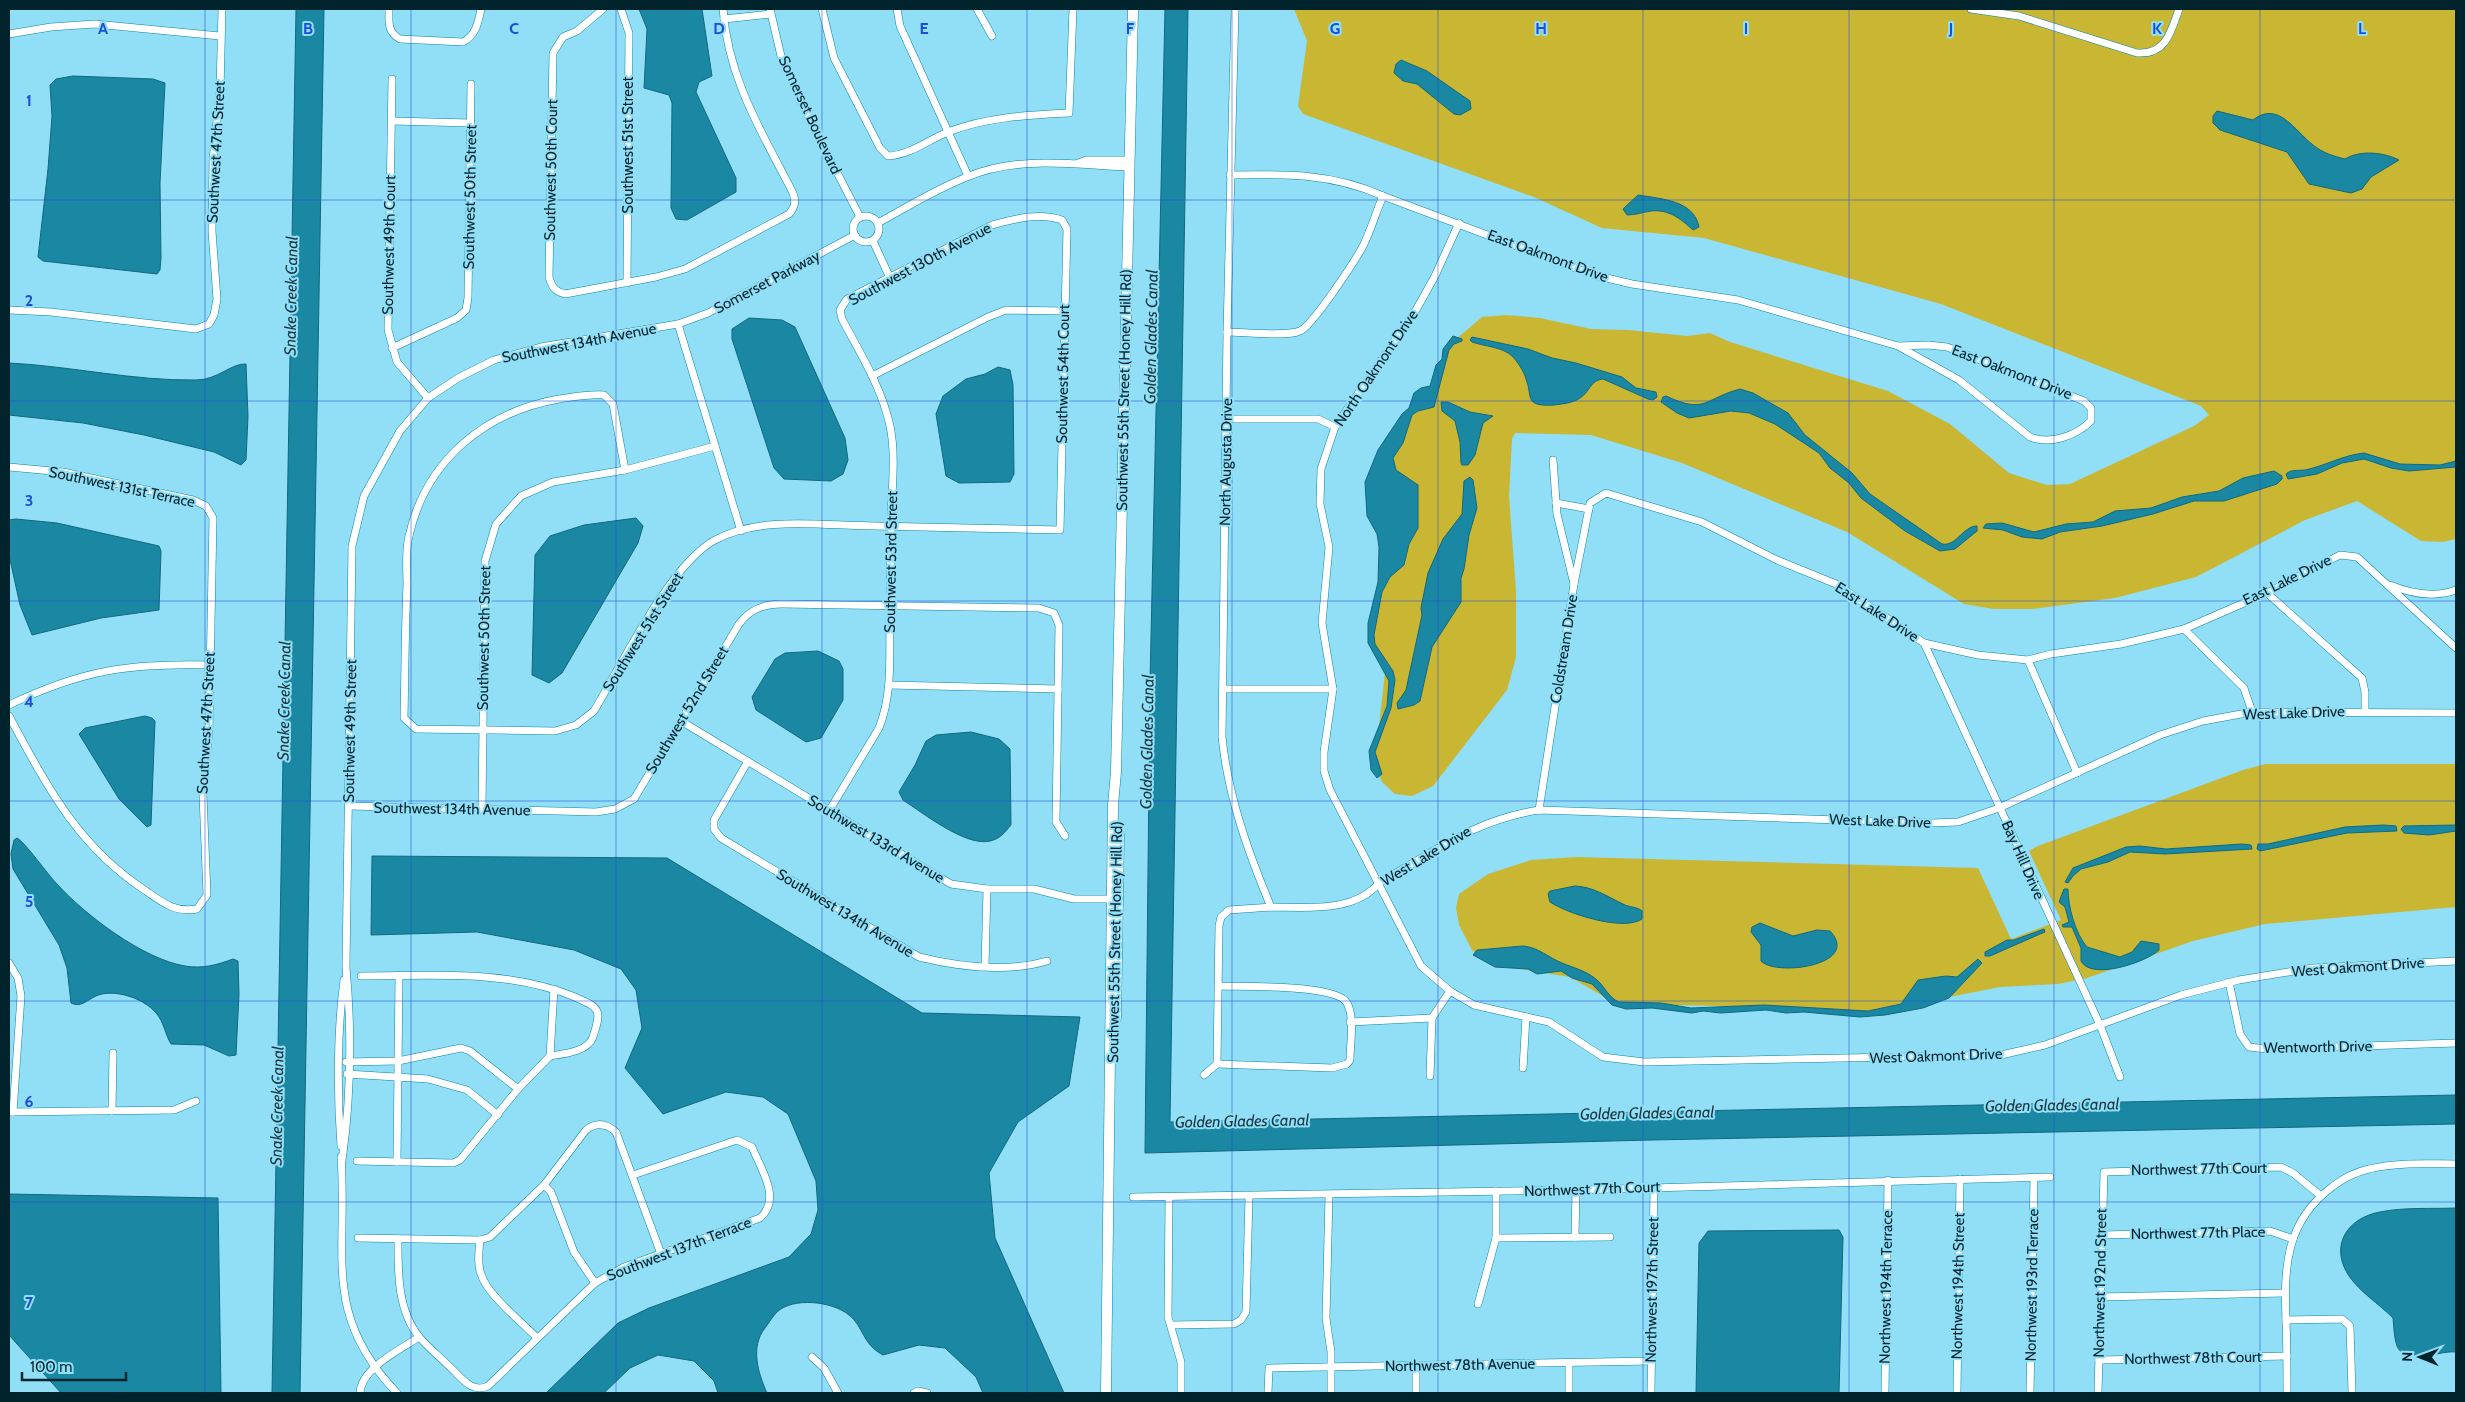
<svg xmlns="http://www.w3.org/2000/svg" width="2465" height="1402" font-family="Cabin,sans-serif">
  <rect width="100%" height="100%" fill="#91def7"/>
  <g fill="#c9b633">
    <polygon points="1294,9 2456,9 2456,539 2443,542 2421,541 2357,501 2305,520 2196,577 2115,598 2033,609 1994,609 1964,604 1847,532 1682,463 1591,435 1515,433 1512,439 1509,496 1516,591 1516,657 1507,690 1433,786 1412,796 1395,794 1383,783 1374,767 1373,748 1379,727 1385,672 1373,643 1385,572 1372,506 1400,425 1429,391 1449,345 1482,317 1506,315 1540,318 1591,329 1628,330 1687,336 1710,333 1730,342 1888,391 1950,424 2009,473 2047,485 2070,484 2194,426 2209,415 2201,406 1941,304 1704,238 1602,228 1534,197 1303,114 1298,106 1307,41"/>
    <polygon points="2265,764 2456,764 2456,907 2265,924 2193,941 2087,978 2058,984 2000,987 1868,1013 1766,1007 1631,1004 1608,999 1570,977 1515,968 1483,959 1472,950 1459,925 1456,908 1459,894 1488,874 1531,860 1577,857 1978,868 2011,939 2061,920 2029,851 2038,846 2243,770"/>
  </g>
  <g fill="#1a87a3" stroke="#12697f">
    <polygon points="296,9 324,9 300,1393 272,1393"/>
    <polygon points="639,9 702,9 712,76 699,82 696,92 736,178 736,192 687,220 676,219 671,208 672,103 669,95 644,88 647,29"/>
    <polygon points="1165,9 1188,9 1170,1122 2456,1095 2456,1124 1651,1140 1145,1153 1150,682"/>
    <polygon points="1401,60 1427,71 1470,101 1471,109 1460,115 1454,114 1417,84 1403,81 1394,73 1396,64"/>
    <polygon points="73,76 153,79 165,83 160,183 161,258 160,270 157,274 43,261 38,257 48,169 52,116 50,85 56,79"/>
    <path d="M2217,111L2253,120C2278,100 2295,131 2313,145C2323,153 2333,156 2345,159C2360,150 2383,152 2399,160L2371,177L2362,189L2351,193L2309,184L2287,152L2220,130L2213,123V116Z"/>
    <path d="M1638,195C1661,199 1694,200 1699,227L1693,230C1681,219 1669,209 1651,211C1643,212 1636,215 1627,215L1623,209Z"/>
    <polygon points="749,318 782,320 795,327 845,438 848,460 843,474 831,481 784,479 774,468 732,339 732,329"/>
    <polygon points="1453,336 1462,339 1462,341 1454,344 1449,350 1434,407 1418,411 1412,415 1403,443 1393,458 1396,470 1418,485 1418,528 1409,544 1404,565 1390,577 1382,592 1374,635 1375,644 1393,671 1395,680 1391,708 1375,752 1382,774 1377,778 1371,770 1369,751 1387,706 1389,681 1368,643 1368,623 1378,582 1379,547 1377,534 1367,516 1365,482 1378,450 1402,414 1409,408 1414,393 1421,388 1430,386 1436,365 1442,359 1443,349"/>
    <path d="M1472,337L1528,349L1552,358L1576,363L1622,377L1636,388L1656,392L1657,397L1653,400L1648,399L1603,379C1590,380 1590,392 1580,398C1573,403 1562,404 1554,405C1523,407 1533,396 1526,379C1524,371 1517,361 1512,356C1503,347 1483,346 1472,342L1470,340Z"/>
    <path d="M9,363C71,366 133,381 196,380C218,380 231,363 246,364L248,416L246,460L241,465L214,452L144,435L83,423L9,415Z"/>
    <polygon points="998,367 1010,370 1013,385 1014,474 1010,482 959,483 946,476 936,414 943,396 966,379 985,374"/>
    <path d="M1740,389L1753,393L1788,413L1805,435L1852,473L1870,494L1942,544C1956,547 1963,526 1977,526V531L1955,549L1940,551L1905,531L1861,498L1849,483L1830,468L1819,453L1775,424L1749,413L1731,411L1689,418L1677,413L1661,402L1663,397L1666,396C1706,415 1705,398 1740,389Z"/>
    <polygon points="1441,402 1448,402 1470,412 1493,416 1483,423 1475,455 1468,465 1462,465 1461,463 1460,442 1455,421 1442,411"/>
    <path d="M2364,453L2400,464L2440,465L2456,461V467L2409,471L2391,468L2364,459L2342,463L2317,474L2288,479L2286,474C2291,469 2298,471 2305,470C2325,466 2343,455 2364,453Z"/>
    <polygon points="2274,471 2282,476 2282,479 2277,484 2224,501 2194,501 2153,514 2102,526 2060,532 2042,539 2022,537 2003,530 1983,528 1986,524 2002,523 2034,532 2066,524 2093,522 2115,511 2151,508 2182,497 2219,491 2243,478"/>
    <polygon points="1470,477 1473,480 1477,508 1469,535 1464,569 1461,578 1461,602 1432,647 1420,701 1414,705 1398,709 1397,703 1406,690 1422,615 1421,608 1428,573 1443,539 1462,514 1464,481"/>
    <polygon points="636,518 643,526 638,543 562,673 549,683 532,675 535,555 550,536 584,525"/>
    <polygon points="16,519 57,523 159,546 161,551 159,610 101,618 32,635 20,605 9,555 9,520"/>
    <polygon points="818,651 839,661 843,669 843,700 821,738 806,742 756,710 752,697 775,659 785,653"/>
    <polygon points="145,716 152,718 155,721 151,825 147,827 119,799 79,734 85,728"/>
    <path d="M971,732L999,739L1010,749L1011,825C1005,832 1000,839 990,841C966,847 923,813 903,800L899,792L915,765L926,741L936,735Z"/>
    <polygon points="2383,825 2396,826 2397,831 2347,833 2260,851 2257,849 2258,844 2268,844 2345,827"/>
    <polygon points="2456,825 2456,831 2429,835 2404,833 2401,829 2404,826"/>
    <path d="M17,838C25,842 48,875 57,884C85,915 143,959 185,966C202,969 217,965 233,959L238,961L239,994L236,1055L229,1056L204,1045L171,1044C165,1034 164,1022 156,1013C144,998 113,988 96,996C87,1000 81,1008 71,1003L67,968L59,945L13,869L11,854L14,840Z"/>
    <polygon points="2242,844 2251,845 2252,849 2165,854 2130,852 2108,862 2081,869 2073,876 2068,883 2065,882 2073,868 2126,847 2140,846 2166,849"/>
    <path d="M372,856L667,858L922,1013L1080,1017L1069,1086L1018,1122L989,1173L995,1238L1064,1393H983L976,1377L945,1348L919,1345L883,1355C862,1344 864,1327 849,1315C832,1301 793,1297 777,1312C772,1317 769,1323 765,1328C750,1347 758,1373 767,1393H718L714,1381L694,1361L658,1355L630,1368L604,1393H546L618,1323L649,1308L789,1257L811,1234L818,1210L816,1181L788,1114L763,1097L726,1092L663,1114L625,1068L642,1028L636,990L621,969L574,950L477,932L371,935Z"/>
    <path d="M1575,886C1594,887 1606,896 1623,904C1630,908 1636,906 1642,911V919C1623,932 1566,913 1550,902L1548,894L1550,891Z"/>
    <path d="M2064,889H2068C2068,906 2075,933 2087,947L2120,957L2132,952L2141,941L2159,944V950C2147,962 2091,981 2081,961V948L2072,927H2063L2062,925L2069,922L2065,907L2059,902Z"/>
    <path d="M1760,923L1793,936L1817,930L1830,931C1862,965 1776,977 1761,961V945L1751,932L1752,927Z"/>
    <polygon points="2044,929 2045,932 2040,934 1990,956 1985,956 1985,952 2007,940 2014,940"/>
    <path d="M1523,946C1538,947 1549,958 1562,963C1574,968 1587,971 1597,980C1605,987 1609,998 1619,1002L1661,1003L1691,1008L1764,1005L1868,1011L1901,1004L1918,980L1946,976L1957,977L1978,959L1982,963L1949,998L1923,1008L1885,1015L1860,1017L1804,1012L1786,1013L1766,1010L1721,1013L1703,1011L1692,1013L1652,1008L1626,1009L1612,1005L1592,984L1572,978L1561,971L1537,974L1528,969L1495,967L1473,955L1477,950Z"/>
    <polygon points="9,1194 218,1198 221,1393 61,1393 9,1335"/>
    <path d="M2456,1208V1352C2439,1350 2406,1367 2397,1346C2394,1338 2394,1327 2393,1318C2379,1304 2360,1292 2349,1276C2329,1246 2347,1218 2380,1212C2404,1207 2432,1209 2456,1208Z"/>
    <polygon points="1839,1230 1843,1237 1839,1393 1696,1393 1699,1243 1708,1231"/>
  </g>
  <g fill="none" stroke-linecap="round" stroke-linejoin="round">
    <g stroke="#0986a4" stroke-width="8">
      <g id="street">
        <path d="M389,9C389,22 387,32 400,39L463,42C476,35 478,23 481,9"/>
        <path d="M603,9L577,31L563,37L553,53L549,277C552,288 555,291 565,294L656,277L685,269L789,214C796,206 796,200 792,191C761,131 728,78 723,9"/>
        <polyline points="621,9 629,33 627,283"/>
        <polyline points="770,9 781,56 808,116 860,217"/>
        <path d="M822,9L834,58L880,148L888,156C910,155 928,140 948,132C986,117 1028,115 1069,113L1073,9"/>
        <polyline points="897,9 900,26 968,176"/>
        <polyline points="977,9 992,36"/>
        <path d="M1235,9L1227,332L1222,737C1228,796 1248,852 1271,907"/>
        <path d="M1971,9L2019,16L2137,53C2166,55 2171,32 2179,9"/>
        <polyline points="724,19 771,14"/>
        <polyline points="9,34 51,27 95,24 220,36"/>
        <polyline points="392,79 388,330 397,362 428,398"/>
        <polyline points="392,121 471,123"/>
        <polyline points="1078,163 1086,160 1130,160"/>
        <path d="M1230,175C1284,174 1332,173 1383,196L1594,275L1632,284L1738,300L1898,346"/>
        <circle cx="866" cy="229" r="13"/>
        <path d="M878,223C907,207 936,189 967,177C1018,155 1076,165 1130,167"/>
        <polyline points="1459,223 1435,276 1416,310 1335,427 1321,469 1320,504 1329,547 1322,623 1333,689 1324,752 1324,771 1330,790 1421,966 1450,991 1474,1005 1549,1022 1603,1057 1644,1062 2001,1055 2045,1045 2181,995 2239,980 2313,968 2456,961"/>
        <polyline points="873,241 890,278"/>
        <polyline points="9,310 51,312 196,329 209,324 214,315 217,299 212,231 213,159 220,91 222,9"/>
        <polyline points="678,324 741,531"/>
        <path d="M1227,332C1244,332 1286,337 1300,331C1313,325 1355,261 1363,246C1371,230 1376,212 1383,196"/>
        <path d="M1928,345L1947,347L2084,401L2091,408V421C2076,436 2050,445 2030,437L1959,380L1898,346Z"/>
        <polyline points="392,348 457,318 466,310 468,298 471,84"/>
        <polyline points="872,376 988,317 1006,310 1065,311"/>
        <polyline points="1227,419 1318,419 1335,427"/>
        <path d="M9,467L63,472L193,500L206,506L213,518L209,730L203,795L207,895L197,909C176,913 163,903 146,891C77,846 47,786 9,716"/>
        <path d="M625,470L613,404L604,395C588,394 574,397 559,399C485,412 426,460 409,536C405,551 407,569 407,585C405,629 405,673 404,718L416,729L555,731L576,725L594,711C621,666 670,564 715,540C762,515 824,526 875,526C937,527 998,529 1060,530L1067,229L1062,220C1039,212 1015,219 992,225L847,299L840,310L842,319C860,353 882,388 890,426C896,454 892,488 891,517C891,551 890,585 890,620C889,656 893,693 879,728L829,811"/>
        <polyline points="1556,503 1589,509"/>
        <polyline points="1574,584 1590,503 1606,493 1702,522 1777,560 1836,584 1924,643 1978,655 2028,660 2051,654 2121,644 2184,629 2267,593 2340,555 2357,557 2456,648"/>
        <path d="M2390,585C2412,594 2434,598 2456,590"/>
        <polyline points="2267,593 2362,678 2365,692 2365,712"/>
        <polyline points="2184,629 2244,688 2252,712"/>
        <polyline points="1924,643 2100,1025 2120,1077"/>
        <polyline points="2028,660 2077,773"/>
        <polyline points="889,685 1058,689"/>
        <polyline points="1223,689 1333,689"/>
        <path d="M9,705C82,670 129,663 210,665"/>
        <polyline points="681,721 951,884 987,889 1034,889 1074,899 1116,899"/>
        <path d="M748,761L714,820V829L721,838L919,957C960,967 1006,973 1047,961"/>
        <path d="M349,806L596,812L615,809L634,799L739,624C750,609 764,604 782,604L1039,608L1054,613L1059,625L1056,822L1065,836"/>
        <polyline points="482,809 485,561 496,524 521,496 553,482 625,470 715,446"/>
        <polyline points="1539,810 1574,584 1557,514 1553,460"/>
        <polyline points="9,963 18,978 21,996 13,1112"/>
        <polyline points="985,966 987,889"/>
        <path d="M361,976C433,976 507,969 575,997C582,1001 593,1003 597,1011C600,1019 595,1029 593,1037C588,1052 563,1054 550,1056"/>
        <polyline points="2229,982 2240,1034 2249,1047 2267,1049 2456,1043"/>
        <polyline points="1350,1022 1432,1018"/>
        <polyline points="550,1056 554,989"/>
        <polyline points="346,1062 398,1061 461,1048 470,1051 518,1089"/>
        <path d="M1217,1064L1332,1068L1347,1064L1350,1060C1350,1043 1355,1018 1347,1003C1336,984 1243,987 1220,986"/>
        <polyline points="1523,1068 1526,1017"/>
        <polyline points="347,1074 428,1079 467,1090 498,1115"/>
        <path d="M1204,1075L1217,1064L1219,926L1221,917L1229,910C1243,909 1257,908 1272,907C1306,907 1354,913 1379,883C1434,852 1474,820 1539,810L1931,823L1958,822L1999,808L2160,735L2203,721L2252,712L2456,713"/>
        <polyline points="1430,1076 1432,1018 1450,991"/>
        <polyline points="112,1111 113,1053"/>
        <polyline points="9,1112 174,1110 196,1101"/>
        <path d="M341,1146C337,1095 337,1031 344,980"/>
        <path d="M341,1157C348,1254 321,1314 397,1393"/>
        <path d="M342,1161C351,1097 352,1032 346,967L352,546L364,496L400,431L428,398L458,378L494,360L541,347L678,324L708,313L855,235"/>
        <polyline points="357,1161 453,1163 460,1160 518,1089 550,1056"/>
        <polyline points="397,1162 399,976"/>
        <polyline points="544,1185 551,1192 574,1252 595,1283"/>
        <polyline points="1329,1195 1326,1318 1331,1352 1331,1393"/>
        <polyline points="1133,1197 1576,1190 2050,1177"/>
        <polyline points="1169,1198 1168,1317 1181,1362 1181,1393"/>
        <polyline points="2101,1235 2270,1231 2293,1239"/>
        <polyline points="1575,1237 1576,1190"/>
        <path d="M358,1238L480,1240L490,1237L544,1185L586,1130C596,1122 606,1123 616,1132L661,1254"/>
        <polyline points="1496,1238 1610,1237"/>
        <path d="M398,1239C398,1271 397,1311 420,1338C430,1349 442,1359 453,1370C463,1380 473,1393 488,1386L595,1283L624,1267L760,1218C782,1199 761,1169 752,1147L737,1140L633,1175"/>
        <path d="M480,1240C479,1251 477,1264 481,1274C487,1295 522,1322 537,1338"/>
        <polyline points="2100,1297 2285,1293"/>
        <polyline points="1478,1304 1496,1238 1496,1191"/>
        <polyline points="2286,1320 2342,1319 2350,1326 2352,1393"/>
        <polyline points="1171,1325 1234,1324 1241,1320 1246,1312 1249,1196"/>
        <polyline points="812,1357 824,1368 838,1393"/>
        <polyline points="2099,1360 2287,1356"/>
        <path d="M360,1393C361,1368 400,1350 419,1337"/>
        <polyline points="914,1393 918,1391 927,1393"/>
        <polyline points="1268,1393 1269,1368 1652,1361"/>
        <polyline points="1416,1393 1416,1365"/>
        <polyline points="1569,1393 1569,1363"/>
        <polyline points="1651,1393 1654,1187"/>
        <polyline points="1885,1393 1888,1180"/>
        <polyline points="1957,1393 1960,1179"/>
        <polyline points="2030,1393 2034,1177"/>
        <polyline points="2098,1393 2104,1172 2281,1167 2293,1173 2321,1196"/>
        <path d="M2287,1393C2287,1369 2287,1345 2286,1321C2284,1268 2285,1222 2332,1187C2342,1179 2356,1172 2369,1169C2396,1162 2428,1164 2456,1164"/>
      </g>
    </g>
    <g stroke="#0986a4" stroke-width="11">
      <g id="secondary">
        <polyline points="1116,1018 1119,835"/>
        <polyline points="1106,1393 1113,805 1116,772 1133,9"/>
      </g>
    </g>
    <use href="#street" stroke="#fff" stroke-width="7"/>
    <use href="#secondary" stroke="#fff" stroke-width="10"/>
  </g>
  <path fill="none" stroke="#1d4ed8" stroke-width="1" stroke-opacity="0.55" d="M205,9V1393M411,9V1393M616,9V1393M822,9V1393M1027,9V1393M1232,9V1393M1438,9V1393M1643,9V1393M1849,9V1393M2054,9V1393M2260,9V1393M9,200H2456M9,401H2456M9,601H2456M9,801H2456M9,1001H2456M9,1202H2456"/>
  <g text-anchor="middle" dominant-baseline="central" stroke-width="4" stroke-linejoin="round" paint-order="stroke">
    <g font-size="15" fill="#01232c" stroke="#91def7">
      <text transform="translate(810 115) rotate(65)">Somerset Boulevard</text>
      <text transform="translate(628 145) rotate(-90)">Southwest 51st Street</text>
      <text transform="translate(216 152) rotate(-87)">Southwest 47th Street</text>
      <text transform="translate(551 170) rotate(-89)">Southwest 50th Court</text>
      <text transform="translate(470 197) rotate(-89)">Southwest 50th Street</text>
      <text transform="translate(389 245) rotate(-89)">Southwest 49th Court</text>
      <text transform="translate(1548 256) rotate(20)">East Oakmont Drive</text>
      <text transform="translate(920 264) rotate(-28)">Southwest 130th Avenue</text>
      <text transform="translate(767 282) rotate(-28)">Somerset Parkway</text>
      <text transform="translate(579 343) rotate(-11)">Southwest 134th Avenue</text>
      <text transform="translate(1376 368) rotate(-56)">North Oakmont Drive</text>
      <text transform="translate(2012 372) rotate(21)">East Oakmont Drive</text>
      <text transform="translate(1063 374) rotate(-89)">Southwest 54th Court</text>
      <text transform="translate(1124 390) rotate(-89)">Southwest 55th Street (Honey Hill Rd)</text>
      <text transform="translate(1226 462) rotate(-89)">North Augusta Drive</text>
      <text transform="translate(122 487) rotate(12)">Southwest 131st Terrace</text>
      <text transform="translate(891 562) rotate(-89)">Southwest 53rd Street</text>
      <text transform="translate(2287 580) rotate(-26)">East Lake Drive</text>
      <text transform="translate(1877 612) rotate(33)">East Lake Drive</text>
      <text transform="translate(643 632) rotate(-58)">Southwest 51st Street</text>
      <text transform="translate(484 638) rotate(-89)">Southwest 50th Street</text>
      <text transform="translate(1564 649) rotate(-81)">Coldstream Drive</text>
      <text transform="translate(687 710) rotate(-59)">Southwest 52nd Street</text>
      <text transform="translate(2294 713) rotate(-2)">West Lake Drive</text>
      <text transform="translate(206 723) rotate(-87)">Southwest 47th Street</text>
      <text transform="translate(350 731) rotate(-89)">Southwest 49th Street</text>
      <text transform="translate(452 809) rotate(1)">Southwest 134th Avenue</text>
      <text transform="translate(1880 821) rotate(2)">West Lake Drive</text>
      <text transform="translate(876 839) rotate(31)">Southwest 133rd Avenue</text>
      <text transform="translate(1426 856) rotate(-31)">West Lake Drive</text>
      <text transform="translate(2023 860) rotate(66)">Bay Hill Drive</text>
      <text transform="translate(845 913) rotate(31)">Southwest 134th Avenue</text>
      <text transform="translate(1115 942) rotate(-89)">Southwest 55th Street (Honey Hill Rd)</text>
      <text transform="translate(2358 967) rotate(-4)">West Oakmont Drive</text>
      <text transform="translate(2318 1047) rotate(-1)">Wentworth Drive</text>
      <text transform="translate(1936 1056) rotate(-2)">West Oakmont Drive</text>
      <text transform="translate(2199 1169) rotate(-1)">Northwest 77th Court</text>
      <text transform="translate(1592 1189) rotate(-2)">Northwest 77th Court</text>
      <text transform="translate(2198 1233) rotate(-1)">Northwest 77th Place</text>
      <text transform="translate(679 1249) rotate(-21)">Southwest 137th Terrace</text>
      <text transform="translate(2100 1283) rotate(-89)">Northwest 192nd Street</text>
      <text transform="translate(2032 1285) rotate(-89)">Northwest 193rd Terrace</text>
      <text transform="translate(1958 1286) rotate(-89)">Northwest 194th Street</text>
      <text transform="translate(1886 1287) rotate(-89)">Northwest 194th Terrace</text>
      <text transform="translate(1652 1290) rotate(-89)">Northwest 197th Street</text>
      <text transform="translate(2193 1358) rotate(-1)">Northwest 78th Court</text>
      <text transform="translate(1460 1365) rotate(-1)">Northwest 78th Avenue</text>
    </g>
    <g font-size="16" font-style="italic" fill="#18363f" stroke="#91def7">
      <text transform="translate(291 296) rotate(-89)">Snake Creek Canal</text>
      <text transform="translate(1151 337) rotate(-89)">Golden Glades Canal</text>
      <text transform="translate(284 701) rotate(-89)">Snake Creek Canal</text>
      <text transform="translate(1147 742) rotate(-89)">Golden Glades Canal</text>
      <text transform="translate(2052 1105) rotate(-1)">Golden Glades Canal</text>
      <text transform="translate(277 1106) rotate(-89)">Snake Creek Canal</text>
      <text transform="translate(1647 1113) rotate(-1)">Golden Glades Canal</text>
      <text transform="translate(1242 1121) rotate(-1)">Golden Glades Canal</text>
    </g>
  </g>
  <g font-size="16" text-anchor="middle" font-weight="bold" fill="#1d4ed8" stroke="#91def7" stroke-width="4" stroke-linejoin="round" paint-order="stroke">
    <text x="103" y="34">A</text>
    <text x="308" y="34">B</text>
    <text x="514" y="34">C</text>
    <text x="719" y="34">D</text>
    <text x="924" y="34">E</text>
    <text x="1130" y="34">F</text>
    <text x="1335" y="34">G</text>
    <text x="1541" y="34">H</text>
    <text x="1746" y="34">I</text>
    <text x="1951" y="34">J</text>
    <text x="2157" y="34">K</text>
    <text x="2362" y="34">L</text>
    <text x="29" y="106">1</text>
    <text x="29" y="306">2</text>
    <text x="29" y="506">3</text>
    <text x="29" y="707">4</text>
    <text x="29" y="907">5</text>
    <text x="29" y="1107">6</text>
    <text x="29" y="1308">7</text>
  </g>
  <rect width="2465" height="1402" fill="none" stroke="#01232c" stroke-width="20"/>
  <g transform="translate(2420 1357) rotate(271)" stroke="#91def7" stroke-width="4" paint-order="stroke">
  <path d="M0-4L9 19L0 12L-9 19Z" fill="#01232c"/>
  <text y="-8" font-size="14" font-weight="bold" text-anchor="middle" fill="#01232c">N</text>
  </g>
  <path d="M22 1372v8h104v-8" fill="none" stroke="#01232c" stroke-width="2.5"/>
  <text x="30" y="1372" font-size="15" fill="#01232c" stroke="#91def7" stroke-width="4" paint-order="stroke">100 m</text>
</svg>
